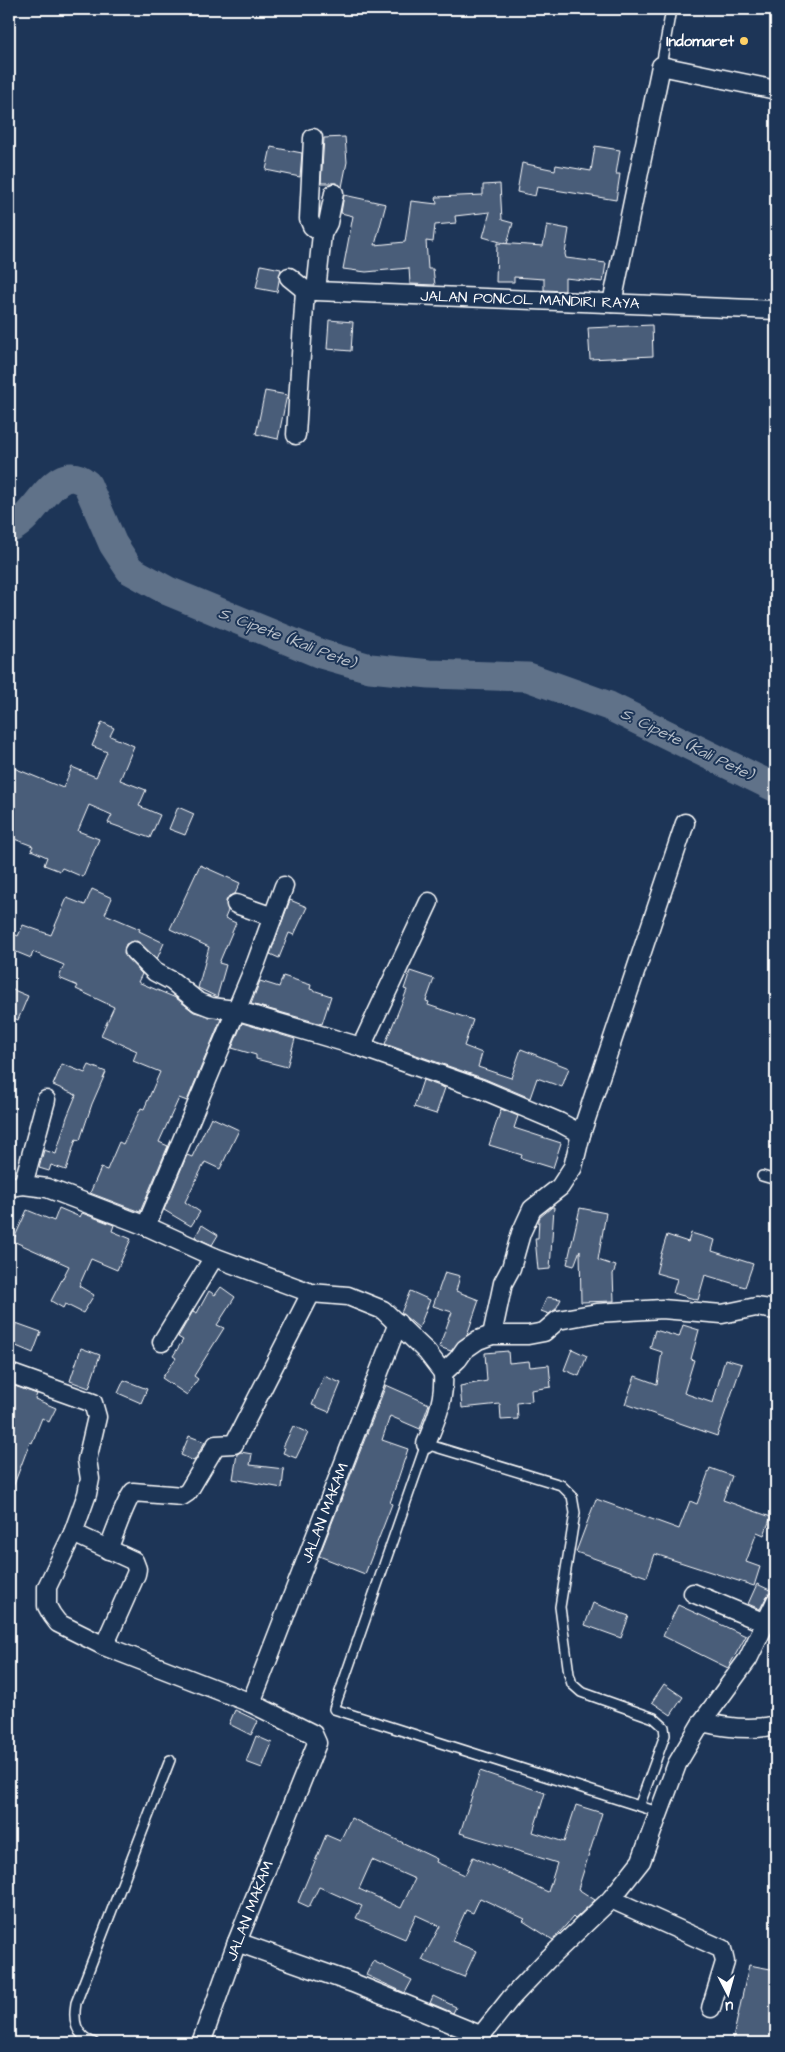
<svg xmlns="http://www.w3.org/2000/svg" width="785" height="2052" font-family="'Architects Daughter',sans-serif">
  <rect width="100%" height="100%" fill="#1d3557"/>
  <filter id="ink" filterUnits="userSpaceOnUse"><feTurbulence type="fractalNoise" baseFrequency=".02" numOctaves="2"/><feDisplacementMap in="SourceGraphic" scale="10" xChannelSelector="R" yChannelSelector="G"/><feConvolveMatrix kernelMatrix="1 2 1 2 8 2 1 2 1" color-interpolation-filters="sRGB"/></filter>
  <g filter="url(#ink)">
    <g fill="none" stroke-linecap="round" stroke-linejoin="round">
      <path stroke="#617289" stroke-width="29" d="M9,529C36,520 55,457 87,484L113,544L130,570L168,591L321,654L370,668L430,674L528,677L609,706L776,788"/>
    </g>
    <g fill="#4a5d79" stroke="#fff" fill-rule="evenodd">
      <polygon points="345,137 347,162 342,187 336,183 321,183 324,138"/>
      <polygon points="595,146 620,150 616,174 620,174 616,200 537,187 535,196 517,192 522,163 555,170 556,165 591,171"/>
      <polygon points="271,147 302,153 300,177 266,170"/>
      <polygon points="500,184 502,220 513,223 507,244 483,237 490,212 455,216 456,223 435,225 433,242 426,241 428,269 433,269 435,285 410,284 409,268 366,272 343,269 353,216 341,213 344,195 386,204 375,245 405,242 411,201 437,204 436,197 483,195 483,185"/>
      <polygon points="547,225 569,229 565,254 566,258 606,263 603,282 565,278 565,291 544,290 544,279 514,277 514,282 496,282 497,243 543,246"/>
      <polygon points="261,265 281,269 277,292 256,288"/>
      <polygon points="329,320 353,322 351,351 327,349"/>
      <polygon points="652,325 653,356 590,359 588,328"/>
      <polygon points="265,391 287,395 278,439 256,434"/>
      <polygon points="102,722 114,728 110,736 134,746 120,780 146,790 139,806 160,815 150,838 108,823 112,815 89,805 78,831 99,839 83,877 62,868 60,871 44,865 47,857 31,850 33,846 9,837 9,766 63,788 72,767 96,777 107,752 92,746"/>
      <polygon points="178,807 194,814 185,835 169,829"/>
      <polygon points="200,865 240,883 235,894 229,896 226,901 228,911 225,918 236,923 219,963 226,965 217,997 198,988 209,947 170,929"/>
      <polygon points="92,889 112,898 105,914 140,929 139,931 164,943 157,959 137,941 126,944 124,954 142,974 138,982 176,998 194,1012 221,1019 187,1101 179,1098 159,1142 168,1146 140,1212 90,1193 101,1168 107,1170 119,1142 123,1144 141,1108 144,1109 160,1072 133,1061 137,1051 101,1035 114,1007 76,989 78,986 59,978 64,965 33,952 31,958 9,949 9,932 18,936 23,925 51,935 67,898 85,905"/>
      <polygon points="290,900 307,907 294,935 289,933 279,958 270,954"/>
      <polygon points="410,971 434,979 426,1001 429,1002 428,1005 473,1020 464,1046 482,1053 478,1067 511,1078 521,1049 569,1068 562,1087 537,1078 530,1098 485,1079 385,1044 407,990 404,989"/>
      <polygon points="283,976 311,985 310,989 331,996 322,1024 251,1004 260,981 279,987"/>
      <polygon points="9,988 28,996 18,1020 9,1016"/>
      <polygon points="242,1023 295,1039 287,1067 256,1059 256,1055 232,1048"/>
      <polygon points="62,1064 85,1073 89,1065 106,1072 92,1104 80,1140 76,1139 66,1170 51,1165 49,1171 39,1168 44,1150 56,1154 67,1117 76,1095 53,1085"/>
      <polygon points="423,1080 445,1088 436,1114 414,1107"/>
      <polygon points="501,1109 518,1116 514,1128 561,1143 553,1168 521,1158 522,1155 489,1145"/>
      <polygon points="211,1117 239,1130 220,1169 205,1162 185,1202 200,1212 191,1226 164,1210 187,1155 192,1157"/>
      <polygon points="552,1207 554,1207 550,1269 538,1270 535,1238 538,1238 539,1218"/>
      <polygon points="59,1208 80,1217 82,1213 114,1225 112,1231 131,1239 117,1270 91,1259 79,1286 94,1295 83,1313 65,1304 63,1308 51,1301 69,1266 13,1241 27,1210 54,1221"/>
      <polygon points="580,1208 606,1213 598,1260 616,1266 613,1274 614,1301 581,1302 580,1250 574,1266 567,1264"/>
      <polygon points="202,1225 218,1235 212,1245 195,1237"/>
      <polygon points="691,1233 715,1240 712,1251 753,1264 745,1287 705,1275 698,1300 673,1293 677,1279 656,1273 661,1254 667,1235 688,1242"/>
      <polygon points="445,1272 460,1276 456,1291 479,1300 467,1335 451,1351 439,1347 452,1312 433,1306"/>
      <polygon points="221,1287 235,1297 217,1325 224,1328 194,1376 198,1379 187,1395 162,1378 176,1358 173,1356 183,1340 178,1337 193,1311 197,1313 209,1291 215,1295"/>
      <polygon points="410,1291 430,1300 419,1328 401,1313"/>
      <polygon points="547,1297 561,1299 556,1309 549,1314 541,1311"/>
      <polygon points="16,1323 41,1332 33,1353 9,1343"/>
      <polygon points="683,1325 699,1330 691,1359 694,1360 684,1393 713,1403 725,1359 742,1364 717,1436 625,1404 635,1376 657,1384 662,1352 650,1348 655,1330 679,1337"/>
      <polygon points="81,1348 100,1355 89,1388 70,1381"/>
      <polygon points="572,1349 587,1356 579,1376 564,1370"/>
      <polygon points="508,1351 509,1363 529,1361 530,1367 549,1365 551,1387 531,1390 532,1401 517,1403 518,1419 501,1420 500,1404 462,1408 460,1386 487,1381 485,1353"/>
      <polygon points="324,1376 341,1383 329,1412 312,1405"/>
      <polygon points="124,1380 147,1389 141,1403 118,1393"/>
      <polygon points="12,1385 37,1394 35,1399 56,1408 49,1422 42,1418 32,1443 30,1442 10,1495 9,1392"/>
      <polygon points="386,1385 429,1404 420,1429 390,1416 382,1440 408,1449 390,1503 392,1504 365,1574 319,1556"/>
      <polygon points="293,1426 308,1433 296,1458 283,1453 285,1448 283,1447"/>
      <polygon points="189,1436 205,1442 194,1461 181,1455"/>
      <polygon points="241,1452 252,1454 250,1465 284,1469 282,1488 233,1479 237,1454"/>
      <polygon points="710,1468 732,1476 723,1500 771,1517 764,1535 757,1532 746,1562 760,1567 754,1586 655,1554 647,1577 576,1552 596,1499 679,1529 690,1501 697,1504"/>
      <polygon points="757,1584 772,1591 767,1596 760,1609 748,1604"/>
      <polygon points="593,1603 629,1616 621,1638 585,1625"/>
      <polygon points="678,1605 746,1636 728,1668 663,1636"/>
      <polygon points="664,1684 683,1697 671,1715 652,1702"/>
      <polygon points="235,1710 258,1721 251,1735 229,1724"/>
      <polygon points="256,1736 272,1743 262,1768 246,1762"/>
      <path d="M480,1771L545,1793L533,1832L564,1842L576,1805L602,1813L578,1889L595,1900L575,1919L573,1917L553,1940L523,1921L525,1919L480,1898L473,1913L466,1910L452,1941L476,1951L464,1977L422,1960L440,1926L416,1915L405,1939L356,1918L362,1906L319,1887L309,1907L298,1902L326,1835L340,1841L351,1818L437,1859L436,1862L465,1875L473,1857L548,1892L557,1863L460,1833ZM372,1860L415,1879L401,1908L359,1889Z"/>
      <polygon points="373,1961 412,1980 405,1993 366,1975"/>
      <polygon points="749,1965 776,1970 776,2043 732,2043"/>
      <polygon points="433,1996 456,2007 453,2013 430,2003"/>
    </g>
    <g fill="none" stroke-linecap="round" stroke-linejoin="round">
      <g stroke="#fff" stroke-width="12">
        <g id="service">
          <polyline points="661,66 671,9"/>
          <polyline points="762,1176 776,1180"/>
          <polyline points="640,1804 665,1735 664,1727 654,1718 581,1692 572,1684 569,1674 560,1607 575,1513 572,1496 561,1485 426,1444 334,1709 658,1812"/>
          <path d="M94,2043C75,2035 73,2021 76,2003L170,1760"/>
        </g>
      </g>
      <g stroke="#fff" stroke-width="21">
        <g id="minor">
          <polyline points="313,138 309,219 312,226 322,234"/>
          <polyline points="289,277 305,290 316,291 776,310"/>
          <polyline points="316,291 322,234 328,223 334,193"/>
          <polyline points="612,303 661,66 776,90"/>
          <polyline points="296,435 305,290"/>
          <polyline points="236,904 273,917"/>
          <polyline points="134,951 155,972 172,981 198,1002 211,1007 235,1010 361,1047 481,1089 559,1122 581,1134"/>
          <polyline points="361,1047 429,902"/>
          <polyline points="23,1185 46,1100"/>
          <polyline points="9,1187 23,1185 47,1188 146,1226 214,1257 311,1293 348,1296 383,1310 427,1352 443,1373 458,1359 465,1349 478,1340 492,1335 528,1335 544,1332 558,1320 597,1313 662,1309 722,1314 756,1307 776,1310"/>
          <polyline points="146,1226 256,963 284,886"/>
          <polyline points="492,1335 503,1283 511,1268 521,1233 532,1209 560,1187 573,1167 581,1134 685,823"/>
          <polyline points="162,1342 214,1257"/>
          <polyline points="9,1373 93,1403 97,1417 87,1460 90,1479 87,1494 73,1533 47,1587 47,1606 52,1615 58,1623 104,1646 251,1703 313,1734 317,1743 237,1942 201,2043"/>
          <path d="M426,1444C436,1419 445,1400 443,1373"/>
          <polyline points="73,1533 134,1561 137,1569 136,1574 104,1646"/>
          <path d="M108,1550C114,1535 125,1502 133,1492L182,1496L188,1492L216,1445L234,1444L311,1293"/>
          <polyline points="693,1593 765,1623"/>
          <polyline points="251,1703 398,1323"/>
          <path d="M702,1722C727,1728 751,1731 776,1725"/>
          <polyline points="611,1899 722,1949 725,1962 711,2008"/>
          <polyline points="237,1942 353,1983 480,2035"/>
          <polyline points="475,2043 510,1999 547,1960 611,1899 641,1861 677,1764 702,1722 748,1659 776,1601"/>
        </g>
      </g>
      <use href="#service" stroke="#1d3557" stroke-width="9"/>
      <use href="#minor" stroke="#1d3557" stroke-width="18"/>
    </g>
  </g>
  <circle fill="#ffd166" stroke="#1d3557" stroke-width="2" cx="744" cy="41" r="5"/>
  <g text-anchor="middle" dominant-baseline="central" stroke-width="4" stroke-linejoin="round" paint-order="stroke">
    <g font-size="15" font-weight="bold" fill="#fff" stroke="#1d3557" text-anchor="end">
      <text x="734" y="41">Indomaret</text>
    </g>
    <g font-size="15" fill="#fff" stroke="#1d3557">
      <text transform="translate(530 300) rotate(2)">JALAN PONCOL MANDIRI RAYA</text>
      <text transform="translate(325 1513) rotate(-69)">JALAN MAKAM</text>
      <text transform="translate(250 1911) rotate(-69)">JALAN MAKAM</text>
    </g>
    <g font-size="16" font-style="italic" fill="#b8c0ca" stroke="#1d3557">
      <text transform="translate(287 638) rotate(21)">S. Cipete (Kali Pete)</text>
      <text transform="translate(687 744) rotate(26)">S. Cipete (Kali Pete)</text>
    </g>
  </g>
  <rect width="785" height="2052" fill="none" stroke="#1d3557" stroke-width="30"/>
  <rect x="15" y="15" width="755" height="2022" fill="none" stroke="#fff" stroke-width="2" filter="url(#ink)"/>
  <g transform="translate(728 1994) rotate(174)" stroke="#1d3557" stroke-width="4" paint-order="stroke">
  <path d="M0-4L9 19L0 12L-9 19Z" fill="#ffffff"/>
  <text y="-8" font-size="14" font-weight="bold" text-anchor="middle" fill="#ffffff">U</text>
  </g>
</svg>
